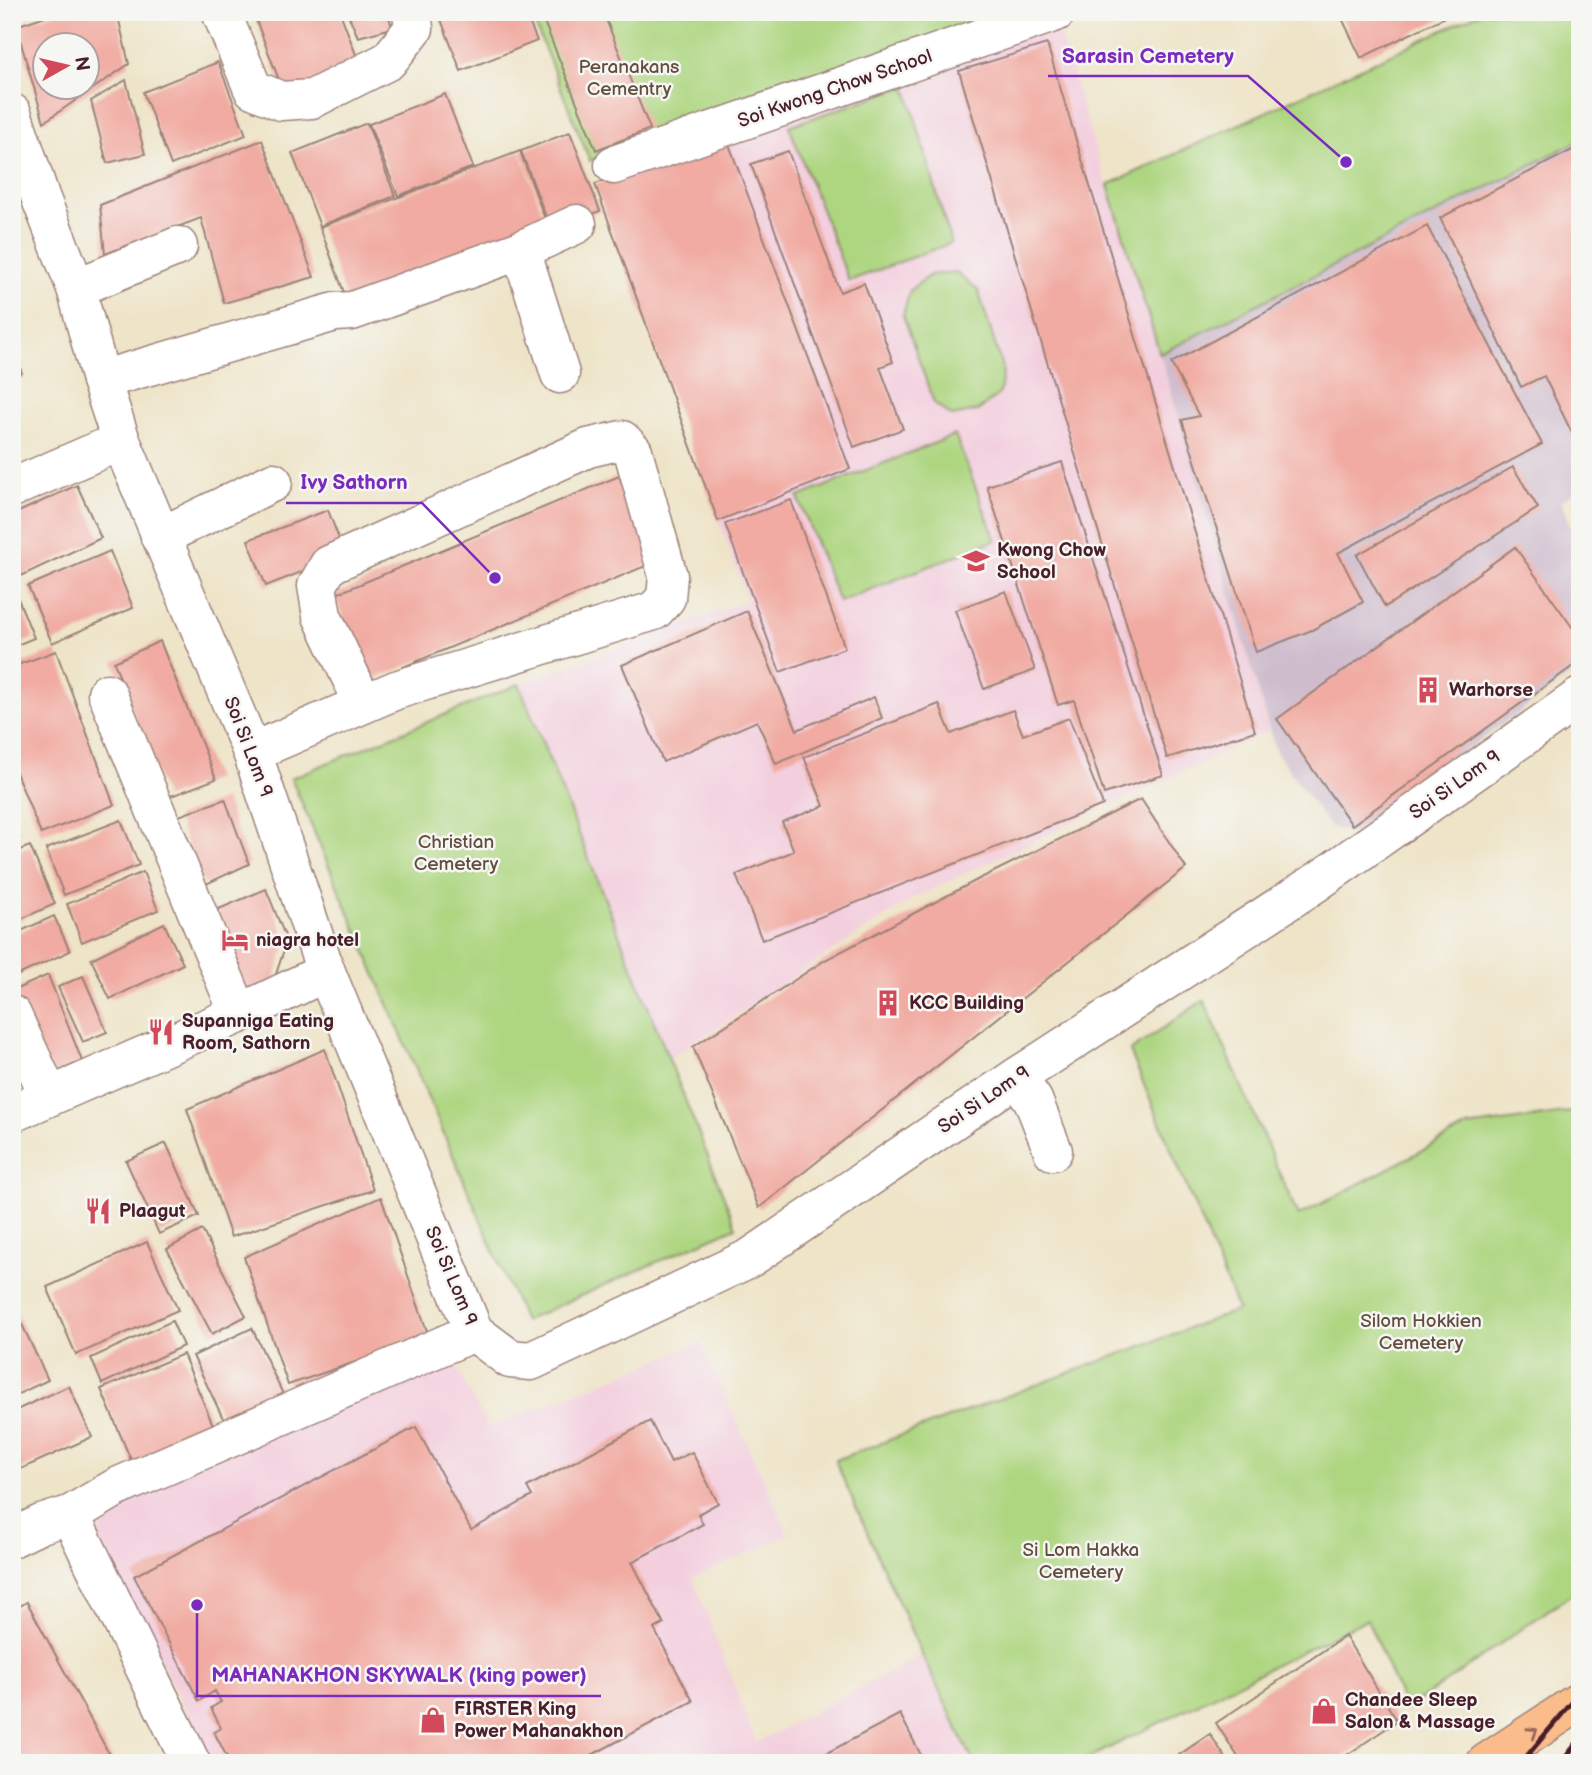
<svg xmlns="http://www.w3.org/2000/svg" width="1592" height="1775" font-family="'Balsamiq Sans',sans-serif">
  <rect width="100%" height="100%" fill="#f6f6f2"/>
  <filter id="ink" filterUnits="userSpaceOnUse"><feTurbulence type="fractalNoise" baseFrequency=".0143" numOctaves="2"/><feDisplacementMap in="SourceGraphic" scale="14" xChannelSelector="R" yChannelSelector="G"/><feConvolveMatrix kernelMatrix="1 2 1 2 8 2 1 2 1" color-interpolation-filters="sRGB"/></filter>
  <filter id="wash" filterUnits="userSpaceOnUse"><feTurbulence type="fractalNoise" baseFrequency=".00686" numOctaves="4" result="noise"/><feDisplacementMap in="SourceGraphic" scale="28" xChannelSelector="R" yChannelSelector="G"/><feGaussianBlur stdDeviation="1.57" result="paint"/><feColorMatrix in="noise" values="0 0 0 0 0 0 0 0 0 0 0 0 0 0 0 0 0 1.4 0 .05"/><feComposite in="paint" operator="in"/></filter>
  <g filter="url(#wash)">
    <rect width="100%" height="100%" fill="#eee4c8"/>
    <g fill="#f3cfde">
      <polygon points="1057,27 1160,354 1269,730 915,897 669,1059 519,684 748,601 595,184"/>
      <polygon points="701,1343 789,1535 693,1578 756,1743 922,1655 973,1763 212,1763 97,1536 118,1503 449,1353 488,1428"/>
    </g>
    <polygon fill="#cfbdce" points="1580,140 1580,488 1561,501 1580,554 1580,668 1352,833 1330,827 1276,752 1160,354"/>
    <g fill="#aed681" stroke="#7c7a56" stroke-width="2">
      <polygon points="530,12 1023,12 590,161"/>
      <polygon points="1482,12 1580,12 1580,140 1160,354 1108,185"/>
      <polygon points="906,86 951,243 849,281 789,126"/>
      <polygon points="955,272 978,290 1003,370 1000,393 978,411 951,416 934,403 903,315 910,290 930,275"/>
      <polygon points="955,435 996,540 839,602 798,497"/>
      <polygon points="519,684 736,1227 524,1321 291,778"/>
      <polygon points="1204,1000 1298,1216 1467,1127 1580,1111 1580,1588 1406,1710 1367,1619 1079,1763 974,1763 922,1655 835,1460 1238,1310 1130,1051"/>
    </g>
    <g id="blocks">
      <g fill="#f1aba2" fill-rule="evenodd">
        <path d="M57,12H117L129,64L44,122L16,26ZM46,46H88V88H46Z"/>
        <polygon points="275,12 340,12 359,63 284,93 256,20"/>
        <polygon points="347,12 388,12 392,28 358,37"/>
        <polygon points="438,12 525,12 537,41 461,71"/>
        <polygon points="540,12 603,12 650,129 596,150"/>
        <polygon points="1339,12 1440,12 1443,18 1361,58"/>
        <polygon points="1047,44 1255,731 1167,758 959,71"/>
        <polygon points="218,62 246,135 171,165 143,92"/>
        <polygon points="126,80 145,154 107,163 91,101"/>
        <polygon points="445,94 473,167 398,196 369,124"/>
        <polygon points="367,123 395,196 320,226 292,153"/>
        <polygon points="570,132 600,211 551,230 521,151"/>
        <polygon points="727,139 850,469 718,521 595,184"/>
        <polygon points="262,140 314,277 224,303 201,218 105,254 100,205"/>
        <polygon points="1580,146 1580,436 1575,439 1544,376 1521,387 1440,218"/>
        <polygon points="520,151 549,230 349,306 320,227"/>
        <polygon points="788,151 840,292 864,283 893,362 880,367 903,429 854,447 751,164"/>
        <polygon points="1427,226 1542,444 1338,553 1363,602 1312,630 1256,652 1182,420 1199,416 1171,363"/>
        <polygon points="12,263 19,281 12,283"/>
        <polygon points="12,347 22,373 12,376"/>
        <polygon points="1062,462 1163,775 1104,794 1074,700 1058,705 987,486"/>
        <polygon points="1513,467 1538,508 1385,607 1357,555"/>
        <polygon points="619,476 655,562 370,681 334,595"/>
        <polygon points="77,485 101,538 21,576 12,558 12,515"/>
        <polygon points="791,500 845,648 780,672 725,524"/>
        <polygon points="328,510 345,555 266,586 248,540"/>
        <polygon points="1515,547 1580,638 1580,661 1352,825 1277,719"/>
        <polygon points="110,551 133,608 52,643 28,586"/>
        <polygon points="12,584 34,638 12,647"/>
        <polygon points="1006,591 1035,670 984,689 955,610"/>
        <polygon points="747,611 797,730 874,697 882,718 776,764 757,721 663,762 622,665"/>
        <polygon points="160,641 216,779 166,798 114,662"/>
        <polygon points="56,651 114,805 41,834 12,763 12,667"/>
        <polygon points="939,704 951,734 1013,710 1023,735 1069,718 1103,805 762,940 736,875 794,851 782,822 824,806 804,757"/>
        <polygon points="225,799 249,864 204,885 176,817"/>
        <polygon points="1141,799 1186,868 759,1208 693,1047 825,960 977,880"/>
        <polygon points="121,820 139,865 64,895 46,849"/>
        <polygon points="12,822 20,839 12,843"/>
        <polygon points="30,846 55,904 12,923 12,853"/>
        <polygon points="143,872 158,910 82,942 67,904"/>
        <polygon points="266,889 287,941 274,980 240,995 207,914"/>
        <polygon points="54,916 70,951 12,978 12,935"/>
        <polygon points="164,923 183,964 110,999 91,959"/>
        <polygon points="48,975 82,1061 44,1078 12,998 12,991"/>
        <polygon points="83,976 107,1032 83,1042 58,987"/>
        <polygon points="325,1049 373,1190 231,1237 187,1109"/>
        <polygon points="166,1143 199,1216 159,1234 126,1161"/>
        <polygon points="381,1197 429,1337 288,1385 244,1257"/>
        <polygon points="202,1230 246,1316 212,1334 167,1249"/>
        <polygon points="147,1242 178,1310 76,1355 47,1287"/>
        <polygon points="12,1303 48,1380 12,1397"/>
        <polygon points="172,1321 183,1346 102,1384 91,1358"/>
        <polygon points="252,1328 288,1405 230,1433 193,1356"/>
        <polygon points="183,1354 218,1437 136,1472 101,1389"/>
        <polygon points="69,1386 92,1437 12,1473 12,1412"/>
        <polygon points="650,1421 671,1462 692,1452 718,1503 698,1514 703,1524 632,1562 664,1624 654,1629 693,1701 590,1756 594,1763 230,1763 214,1732 221,1728 211,1708 221,1702 215,1691 199,1701 134,1576 416,1427 471,1530 532,1496 527,1487"/>
        <polygon points="27,1602 114,1763 12,1763 12,1611"/>
        <polygon points="1345,1636 1397,1721 1335,1763 1242,1763 1216,1723"/>
        <polygon points="900,1714 925,1763 808,1763"/>
        <polygon points="1210,1734 1229,1763 1167,1763"/>
      </g>
    </g>
  </g>
  <g filter="url(#ink)">
    <use href="#blocks" fill-opacity="0" stroke="#9c827a" stroke-width="2"/>
    <g fill="none" stroke-linecap="round" stroke-linejoin="round">
      <g stroke="#9c827a" stroke-width="41">
        <g id="minor">
          <polyline points="221,12 253,89 281,101 312,99 388,61 414,28 412,12"/>
          <polyline points="12,113 41,199 76,288 101,380 121,441 252,752 326,972 474,1332 510,1359 531,1361 750,1258 1017,1077 1317,882 1580,697"/>
          <polyline points="614,165 1056,12"/>
          <polyline points="521,250 560,374"/>
          <polyline points="76,288 178,246"/>
          <polyline points="101,380 335,312 352,311 521,250 577,224"/>
          <polyline points="12,488 121,441"/>
          <polyline points="160,537 273,482"/>
          <polyline points="107,693 239,1014"/>
          <polyline points="252,752 396,690 654,611 666,598 668,576 633,451 622,440 588,448 329,565 317,586 322,616 363,703"/>
          <polyline points="12,1015 49,1096"/>
          <polyline points="1017,1077 1033,1100 1053,1151"/>
          <polyline points="12,1113 239,1014 326,972"/>
          <polyline points="12,1538 41,1524 70,1515"/>
          <polyline points="191,1763 70,1515 117,1487 474,1332"/>
        </g>
      </g>
      <g stroke="#9c827a" stroke-width="41">
        <polyline id="major" points="1486,1763 1580,1701"/>
      </g>
      <use href="#minor" stroke="#fff" stroke-width="38"/>
      <use href="#major" stroke="#f9bc8a" stroke-width="38"/>
      <g stroke="#4a1f2b" stroke-width="5">
        <polyline points="1521,1763 1580,1693"/>
        <polyline points="1561,1763 1580,1739"/>
      </g>
    </g>
    <defs><path id="oneway-chevron" d="M-2-3.5L2.5 0L-2 3.5" fill="none" stroke-width="1.6" stroke-linecap="round" stroke-linejoin="round" transform="scale(1.75)"/></defs>
    <use stroke="#996656" href="#oneway-chevron" transform="translate(1533 1732) rotate(-33)"/>
  </g>
  <defs>
    <g id="school-bare" transform="scale(2.1)"><path d="M0-5L7-2L0 1L-7-2ZM-4 1L0 2.5L4 1V4Q0 6-4 4Z" fill="#d1495b" stroke="#f6f6f2" stroke-width="2.5" paint-order="stroke"/></g>
    <g id="building-bare" transform="scale(2.1)"><path d="M-4-6H4V6H1V3H-1V6H-4ZM-2.5-4.3h1.7v1.8h-1.7ZM.8-4.3h1.7v1.8H.8ZM-2.5-1h1.7V.8h-1.7ZM.8-1h1.7V.8H.8Z" fill="#d1495b" stroke="#f6f6f2" stroke-width="2.5" paint-order="stroke"/></g>
    <g id="hotel-bare" transform="scale(2.1)"><path d="M-6-4.5h1.5V1H6V5H4.5V3h-9V5H-6ZM-4 0a1.8 1.8 0 1 1 3.6 0ZM.5 0V-2.5h3Q6-2.5 6 0Z" fill="#d1495b" stroke="#f6f6f2" stroke-width="2.5" paint-order="stroke"/></g>
    <g id="restaurant-bare" transform="scale(2.1)"><path d="M-5-6h1v4h1v-4h1v4h1v-4h1v5L-1.5 .5V6h-2V.5L-5-1ZM5-6V6H3V1.5H1.5Q1.5-4 5-6Z" fill="#d1495b" stroke="#f6f6f2" stroke-width="2.5" paint-order="stroke"/></g>
    <g id="shop-bare" transform="scale(2.1)"><path d="M-5-2.5h2.3a2.7 3.5 0 0 1 5.4 0H5L5.5 6h-11ZM-1.5-2.5h3a1.5 2.3 0 0 0-3 0Z" fill="#d1495b" stroke="#f6f6f2" stroke-width="2.5" paint-order="stroke"/></g>
  </defs>
  <g fill-rule="evenodd">
    <use href="#school-bare" x="976" y="561"/>
    <use href="#building-bare" x="1428" y="690"/>
    <use href="#hotel-bare" x="235" y="940"/>
    <use href="#building-bare" x="888" y="1003"/>
    <use href="#restaurant-bare" x="161" y="1032"/>
    <use href="#restaurant-bare" x="98" y="1211"/>
    <use href="#shop-bare" x="1324" y="1711"/>
    <use href="#shop-bare" x="433" y="1720"/>
  </g>
  <g text-anchor="middle" dominant-baseline="central" stroke-width="5" stroke-linejoin="round" paint-order="stroke">
    <g font-size="19" fill="#634d40" stroke="#f6f6f2">
      <text x="629" y="67">Peranakans<tspan x="629" dy="22">Cementry</tspan></text>
      <text x="456" y="842">Christian<tspan x="456" dy="22">Cemetery</tspan></text>
      <text x="1421" y="1321">Silom Hokkien<tspan x="1421" dy="22">Cemetery</tspan></text>
      <text x="1081" y="1550">Si Lom Hakka<tspan x="1081" dy="22">Cemetery</tspan></text>
    </g>
    <g font-size="19" fill="#4a1f2b" stroke="#f6f6f2">
      <text transform="translate(835 89) rotate(-19)">Soi Kwong Chow School</text>
      <text transform="translate(248 747) rotate(69)">Soi Si Lom 9</text>
      <text transform="translate(1455 785) rotate(-35)">Soi Si Lom 9</text>
      <text transform="translate(984 1100) rotate(-34)">Soi Si Lom 9</text>
      <text transform="translate(451 1276) rotate(67)">Soi Si Lom 9</text>
    </g>
    <g font-size="19" font-weight="bold" fill="#4a1f2b" stroke="#f6f6f2" text-anchor="start">
      <text x="997" y="550">Kwong Chow<tspan x="997" dy="22">School</tspan></text>
      <text x="1449" y="690">Warhorse</text>
      <text x="256" y="940">niagra hotel</text>
      <text x="909" y="1003">KCC Building</text>
      <text x="182" y="1021">Supanniga Eating<tspan x="182" dy="22">Room, Sathorn</tspan></text>
      <text x="119" y="1211">Plaagut</text>
      <text x="1345" y="1700">Chandee Sleep<tspan x="1345" dy="22">Salon &amp; Massage</tspan></text>
      <text x="454" y="1709">FIRSTER King<tspan x="454" dy="22">Power Mahanakhon</tspan></text>
    </g>
  </g>
  <path fill="none" stroke="#7b2cbf" stroke-width="2.5" d="M1346 162L1248 76H1048M495 578L422 503H286M197 1605L197 1696H601"/>
  <g fill="#7b2cbf" stroke="#f6f6f2" stroke-width="2.5">
    <circle cx="1346" cy="162" r="7"/>
    <circle cx="495" cy="578" r="7"/>
    <circle cx="197" cy="1605" r="7"/>
  </g>
  <g font-size="21" text-anchor="middle" font-weight="bold" fill="#7b2cbf" stroke="#f6f6f2" stroke-width="5" stroke-linejoin="round" paint-order="stroke">
    <text x="1148" y="63">Sarasin Cemetery</text>
    <text x="354" y="489">Ivy Sathorn</text>
    <text x="399" y="1682">MAHANAKHON SKYWALK (king power)</text>
  </g>
  <rect width="1592" height="1775" fill="none" stroke="#f6f6f2" stroke-width="42"/>
  <g transform="translate(66 66) rotate(82)"><circle r="33" fill="#f6f6f2" stroke="#b1a0a2" stroke-width="2"/>
  <path d="M0-5L12 26L0 18L-12 26Z" fill="#d1495b"/>
  <text y="-10" font-size="19" font-weight="bold" text-anchor="middle" fill="#4a1f2b">N</text>
  </g>
</svg>
